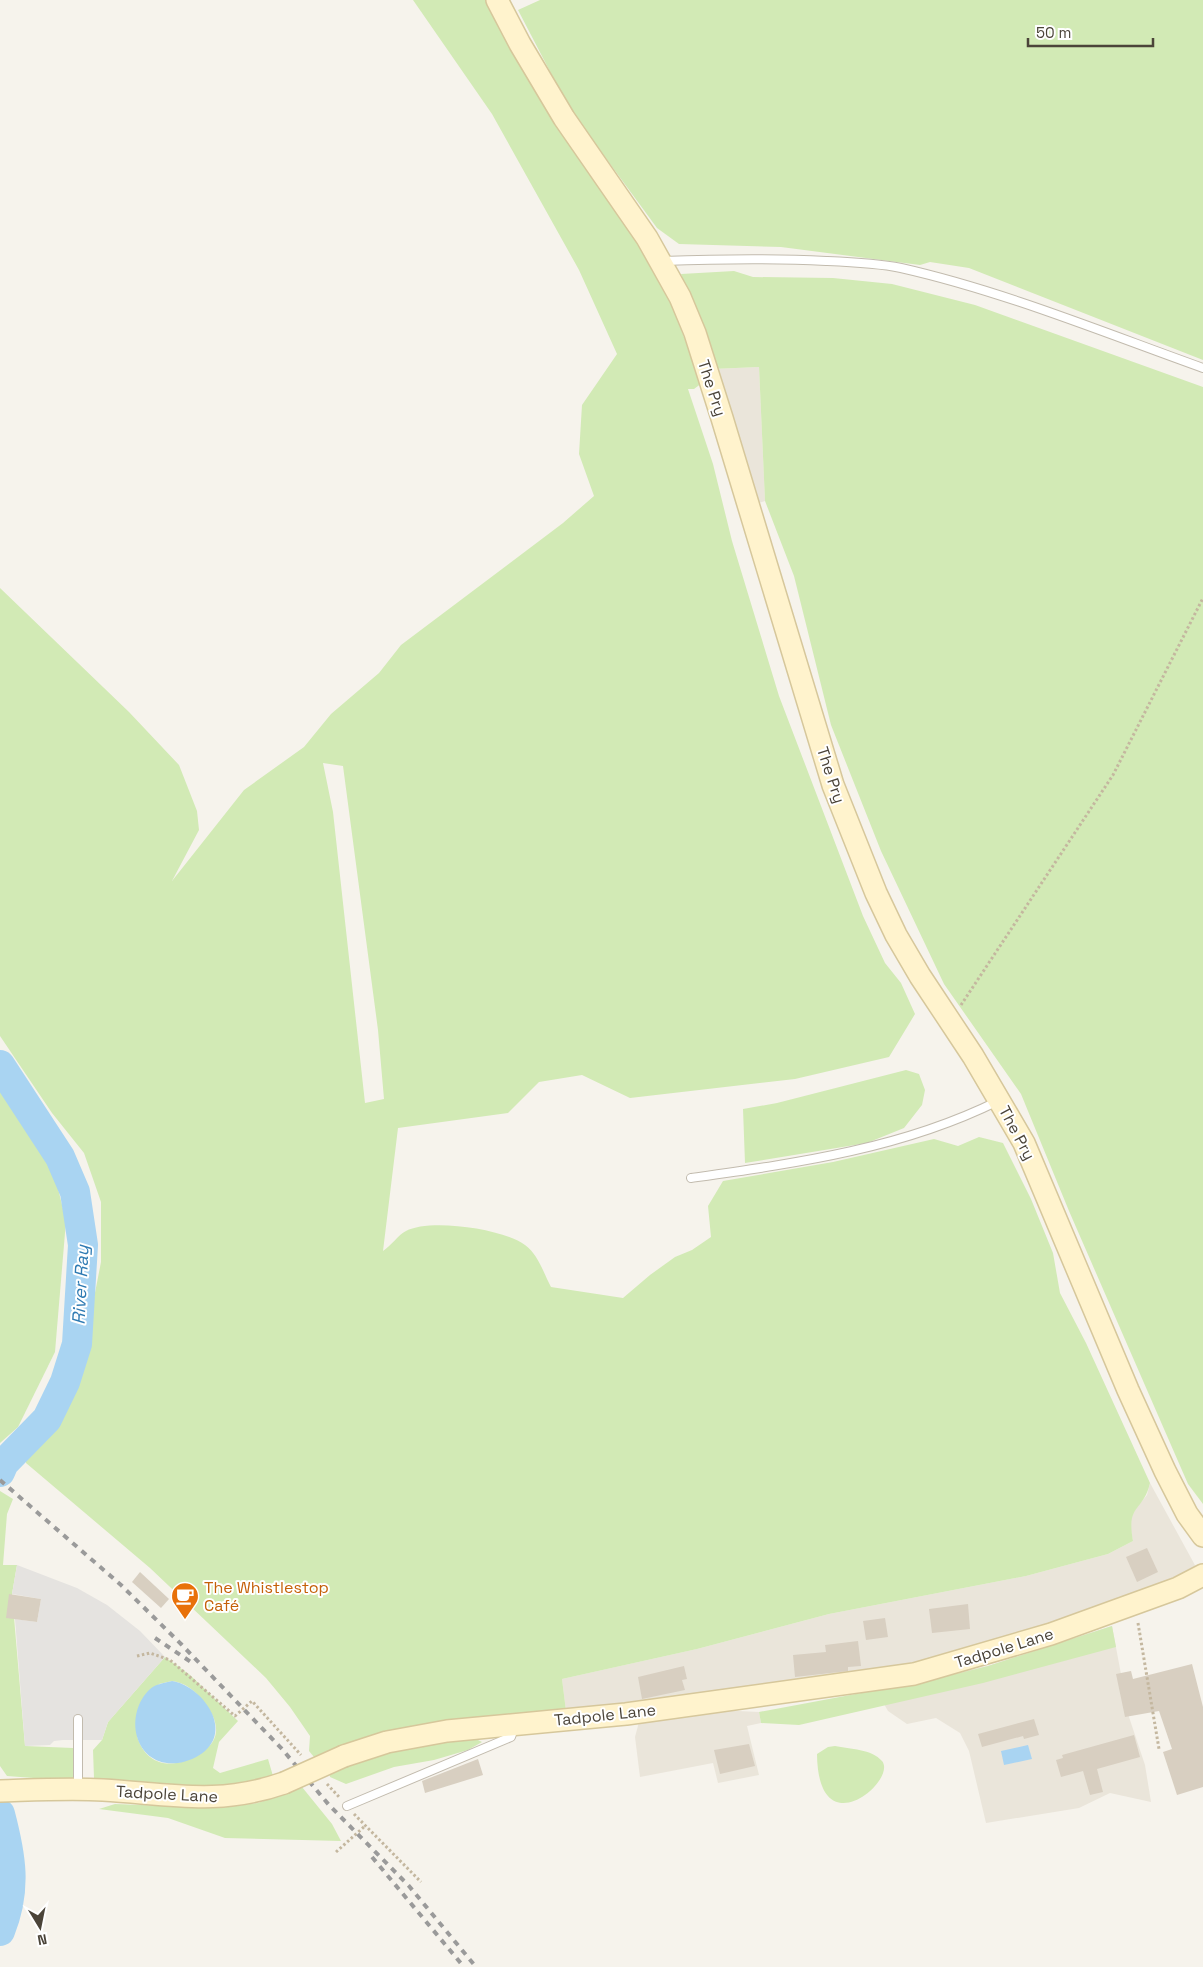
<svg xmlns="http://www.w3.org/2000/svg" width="1203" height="1967" font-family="'Space Grotesk',sans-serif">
  <rect width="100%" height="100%" fill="#f6f3ec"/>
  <g fill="#eae5da">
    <polygon points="759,367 765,501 759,503 712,369"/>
    <polygon points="1150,1483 1196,1567 1139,1593 1021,1635 875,1675 711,1692 566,1711 562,1679 697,1649 829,1614 1026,1576 1108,1554 1133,1541 1130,1526 1132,1513 1147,1495"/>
    <polygon points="1112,1626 1129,1717 1145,1765 1151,1802 1110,1793 1079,1808 986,1823 969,1751 960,1733 936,1718 907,1724 888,1711 884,1704 883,1690 988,1666"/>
    <polygon points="718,1710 759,1712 761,1723 747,1726 759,1775 718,1783 713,1763 640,1777 635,1737 639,1722"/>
  </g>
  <g fill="#d2eab5" fill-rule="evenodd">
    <path d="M413,0H485L601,188L662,281L702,383L694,389H688L713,464L732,541L779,696L863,916L885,963L901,983L915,1014L889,1057L795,1079L630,1098L582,1075L539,1082L508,1113L398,1128L383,1251C391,1246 398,1235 406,1231C430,1218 504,1229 525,1245C538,1254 544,1274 551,1287L623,1298L650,1275L675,1257L692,1250L711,1237L708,1206L723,1181L833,1162L934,1139L958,1146L979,1137L1003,1143L1031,1199L1053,1253L1060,1293L1086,1343L1150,1483C1143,1513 1126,1503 1133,1541L1108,1554L1026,1576L829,1614L697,1649L562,1679L566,1711L337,1748L314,1757L309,1751L310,1736L290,1707L266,1678L150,1568L26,1463L23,1450L65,1411L78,1380L101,1262V1202L84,1153L52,1113L0,1036V588L129,712L179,765L197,811L199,830L172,881L244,790L304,747L331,714L379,673L401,645L563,523L594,496L579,454L582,405L617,354L579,270L492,114ZM323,763L343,766L378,1030L384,1099L365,1103L333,812Z"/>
    <polygon points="540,0 1203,0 1203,360 969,268 930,262 920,265 781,247 679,244 657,228 569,108 518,10"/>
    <polygon points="734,271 753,277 833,278 892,284 975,305 1203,387 1203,1504 1188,1484 1069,1211 1021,1094 944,984 881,851 831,725 794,576 765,501 759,367 712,369 681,274"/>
    <polygon points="906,1070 919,1074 925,1090 922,1105 904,1128 867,1143 745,1163 743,1109 777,1103"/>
    <polygon points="0,1077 51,1160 66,1221 55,1352 18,1427 0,1443"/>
    <polygon points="0,1491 13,1499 7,1514 3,1565 17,1565 12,1594 25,1746 73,1748 73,1781 7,1776 0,1766"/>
    <polygon points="1112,1626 1116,1647 983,1683 799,1725 761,1723 759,1712 936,1679 988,1666"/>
    <path d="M165,1657L190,1675L238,1721L219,1742L213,1768L220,1773L268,1759L273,1776L222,1788L171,1790L94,1778L93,1750L102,1740L108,1722ZM172,1681C186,1683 194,1690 203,1701C210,1710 217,1720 216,1732C215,1741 210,1746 204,1750C179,1770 147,1770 137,1736L159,1684Z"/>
    <path d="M474,1738L482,1742L468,1750L434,1760L394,1767L346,1784L330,1777L329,1771C378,1751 422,1742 474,1738Z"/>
    <path d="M835,1746C850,1749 872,1749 882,1761C898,1780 818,1849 817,1754L828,1747Z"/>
    <polygon points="302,1787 332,1824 341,1841 225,1838 168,1818 99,1809 115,1804 219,1808 258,1803"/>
  </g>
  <polygon fill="#e5e3e0" points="17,1565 77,1588 107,1605 140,1631 165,1657 108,1722 102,1740 63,1740 54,1741 50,1745 25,1746 15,1619 37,1622 41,1599 12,1594"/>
  <g fill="#a9d4f2">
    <path d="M172,1681C200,1685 233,1727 205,1751C198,1757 187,1762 178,1763C136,1768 123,1718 148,1691C154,1684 164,1683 172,1681Z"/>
    <polygon points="1028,1745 1032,1759 1004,1765 1001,1751"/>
  </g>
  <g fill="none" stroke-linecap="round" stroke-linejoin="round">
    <g stroke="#a9d4f2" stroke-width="30">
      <polyline points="0,1065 60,1157 75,1192 83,1245 77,1344 65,1382 47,1419 4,1463 0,1472"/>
      <path d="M0,1814C11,1856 17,1889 0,1931"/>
    </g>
  </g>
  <g fill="#d8cfc1">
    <polygon points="1147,1548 1158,1572 1137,1582 1126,1557"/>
    <polygon points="140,1572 169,1599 161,1608 132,1582"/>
    <polygon points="9,1594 41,1599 37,1622 6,1618"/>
    <polygon points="968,1604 970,1629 932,1633 929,1609"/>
    <polygon points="885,1618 888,1637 866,1640 863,1621"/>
    <polygon points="858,1641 861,1666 848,1667 848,1671 795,1677 793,1655 826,1652 825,1645"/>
    <polygon points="1192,1664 1203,1707 1203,1787 1177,1795 1163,1752 1172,1749 1159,1711 1125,1717 1116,1674 1131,1671 1133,1679"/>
    <polygon points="684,1666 687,1679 682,1680 685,1690 642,1699 638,1677"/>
    <polygon points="1034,1719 1039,1735 1024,1739 1023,1736 982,1747 978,1734"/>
    <polygon points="1134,1735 1140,1757 1097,1769 1103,1792 1090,1795 1083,1771 1061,1777 1056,1760 1063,1758 1062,1755"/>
    <polygon points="749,1744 755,1766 720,1774 714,1750"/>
    <polygon points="478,1759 483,1775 425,1793 422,1781"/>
  </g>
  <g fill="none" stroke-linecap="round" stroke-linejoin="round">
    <g stroke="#c2bbae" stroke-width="10">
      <g id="lane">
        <path d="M663,261C717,259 771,258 826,261C850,262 876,263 901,268C1003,291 1105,333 1203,368"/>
        <path d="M691,1178C797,1163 901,1149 998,1101"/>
        <polyline points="78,1719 78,1787"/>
        <polyline points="347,1806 511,1737 514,1728"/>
      </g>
    </g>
    <g stroke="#d6c79b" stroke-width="24">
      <g id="secondary">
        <polyline points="497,0 520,44 564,118 647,238 680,297 695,333 722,418 833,785 876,893 896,935 920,976 973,1056 1024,1143 1128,1390 1165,1471 1187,1514 1203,1536"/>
        <polyline points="344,1756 387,1742 447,1731 626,1714 914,1674 1051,1634 1178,1588 1203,1575"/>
        <path d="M0,1791C34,1790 69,1788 103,1790C171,1794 218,1806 284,1783"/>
      </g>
    </g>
    <g stroke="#c4b79f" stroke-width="3" stroke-dasharray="2.5 2.5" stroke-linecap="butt">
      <polyline points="961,1005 1113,775 1203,598"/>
      <polyline points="1138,1623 1159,1749"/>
      <polyline points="137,1656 150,1653 170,1660 235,1716 252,1701 301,1755"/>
      <polyline points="327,1784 340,1798"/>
      <polyline points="354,1814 421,1882"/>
      <polyline points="336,1852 365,1826"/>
    </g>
    <use href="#lane" stroke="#fff" stroke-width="8"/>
    <use href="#secondary" stroke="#fff3cd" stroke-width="21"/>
    <g stroke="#9a9a9a" stroke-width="4" stroke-dasharray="6 6" stroke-linecap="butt">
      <polyline points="0,1480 121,1585 181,1644 282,1749 329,1805 409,1886 476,1967"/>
      <polyline points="155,1638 191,1662"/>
      <polyline points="372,1857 464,1967"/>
    </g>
    <g stroke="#d6c79b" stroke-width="24" stroke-linecap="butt">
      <polyline id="secondary-bridge" points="284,1783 344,1756"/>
    </g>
    <use href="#secondary-bridge" stroke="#fff3cd" stroke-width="21"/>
  </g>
  <defs>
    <g id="cafe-pin" transform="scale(1.4375)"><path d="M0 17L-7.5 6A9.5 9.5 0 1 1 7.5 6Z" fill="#e8710a" stroke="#fff"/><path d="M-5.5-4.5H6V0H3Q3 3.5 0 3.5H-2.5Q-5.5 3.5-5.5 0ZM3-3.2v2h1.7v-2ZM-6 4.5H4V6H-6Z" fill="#fff"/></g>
  </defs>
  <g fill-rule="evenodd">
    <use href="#cafe-pin" x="185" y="1596"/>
  </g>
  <g text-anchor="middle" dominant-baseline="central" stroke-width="4" stroke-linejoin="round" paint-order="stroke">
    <g font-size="16" fill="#4b4439" stroke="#fff">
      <text transform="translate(712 388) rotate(72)">The Pry</text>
      <text transform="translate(831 775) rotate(72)">The Pry</text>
      <text transform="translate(1017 1133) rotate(62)">The Pry</text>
      <text transform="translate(1004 1648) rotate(-17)">Tadpole Lane</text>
      <text transform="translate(605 1715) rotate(-6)">Tadpole Lane</text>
      <text transform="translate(167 1794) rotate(3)">Tadpole Lane</text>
    </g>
    <g font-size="16" fill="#c56008" stroke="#fff" text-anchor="start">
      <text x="204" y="1587">The Whistlestop<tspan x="204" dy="18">Café</tspan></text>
    </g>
    <g font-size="18" font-style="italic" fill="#2e7ab2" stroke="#fff">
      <text transform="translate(80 1285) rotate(-87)">River Ray</text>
    </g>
  </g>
  <g transform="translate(40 1927) rotate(170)" stroke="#ffffff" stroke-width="4" paint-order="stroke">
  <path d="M0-4L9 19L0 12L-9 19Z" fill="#4b4439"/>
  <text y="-8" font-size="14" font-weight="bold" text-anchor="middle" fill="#4b4439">N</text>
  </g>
  <path d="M1028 38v8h125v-8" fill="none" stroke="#4b4439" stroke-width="2.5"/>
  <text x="1036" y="38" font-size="15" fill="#4b4439" stroke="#ffffff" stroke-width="4" paint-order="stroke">50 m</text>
</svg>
